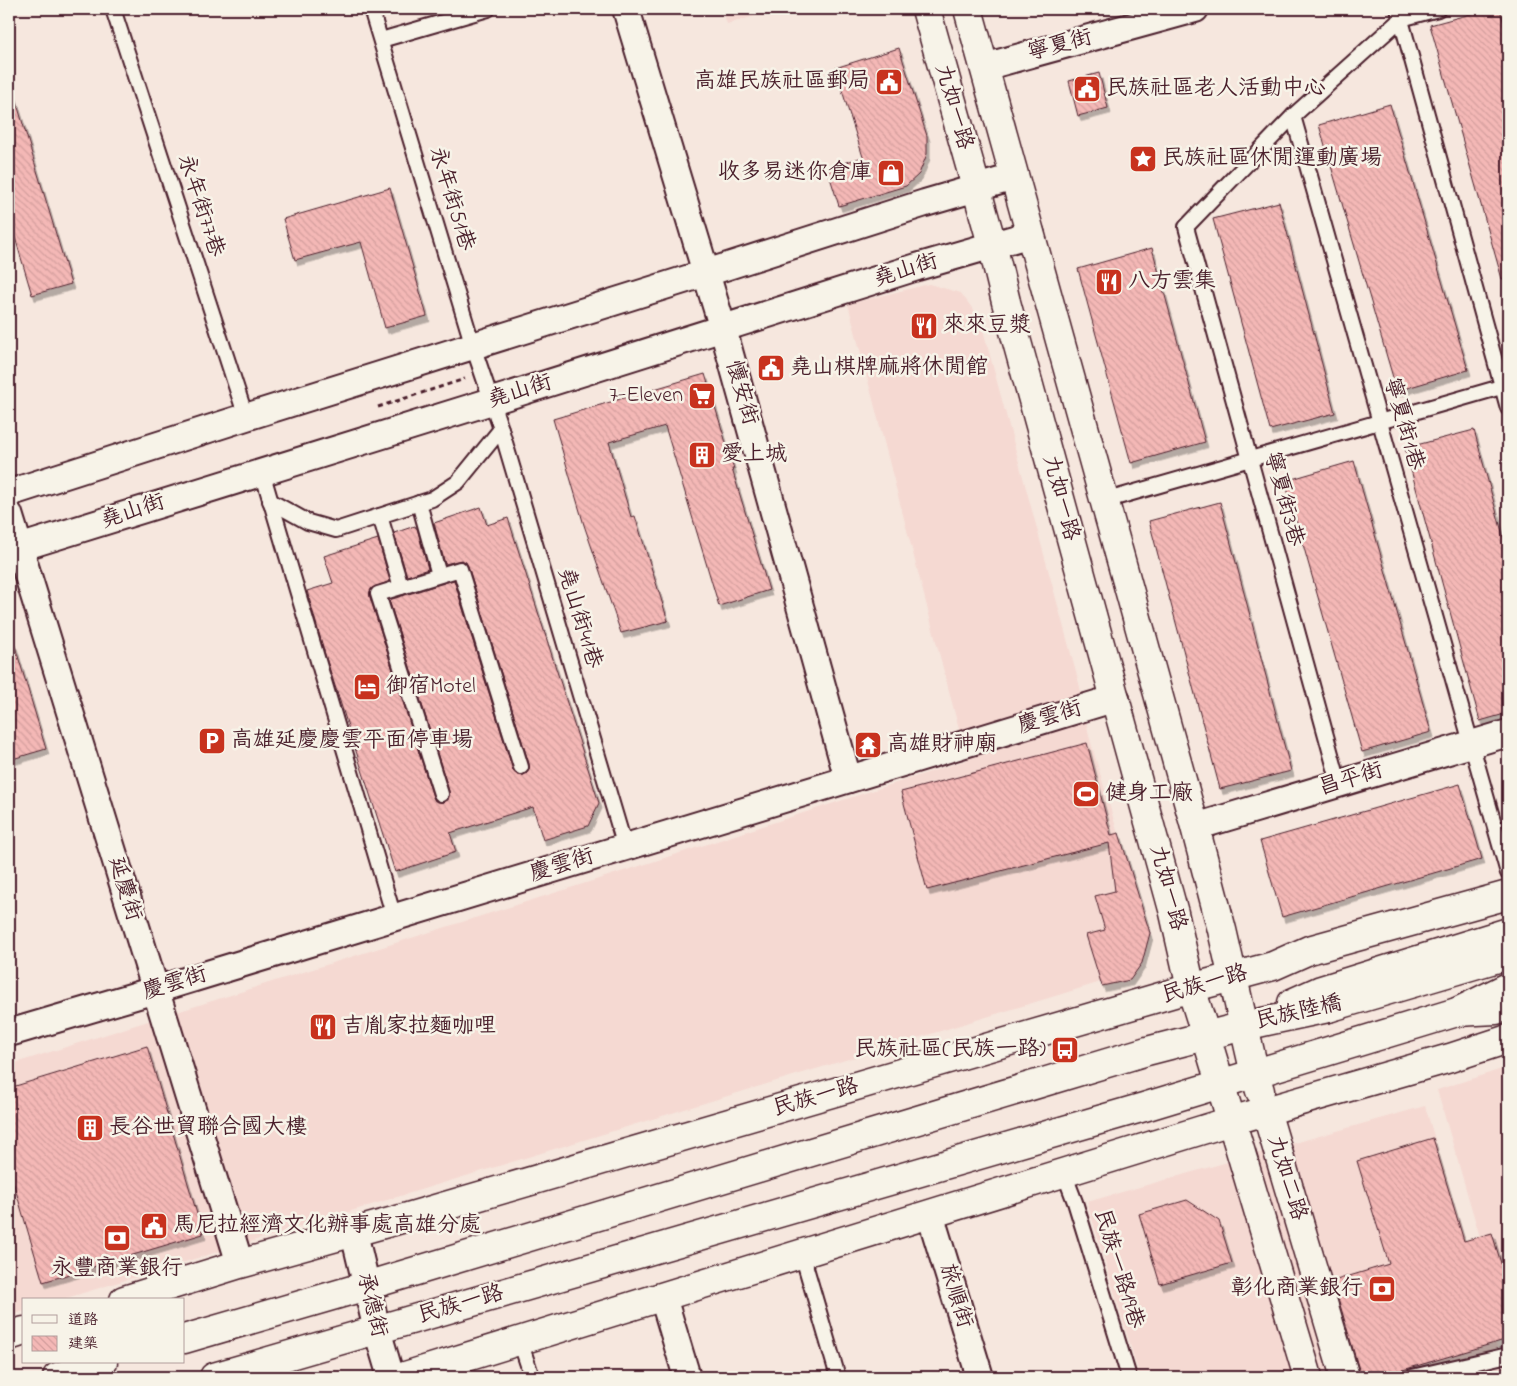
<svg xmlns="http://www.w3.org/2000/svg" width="1517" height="1386" font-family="'Indie Flower','LXGW WenKai TC',sans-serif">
  <defs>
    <pattern id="building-back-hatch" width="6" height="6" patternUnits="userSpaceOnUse" patternTransform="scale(1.25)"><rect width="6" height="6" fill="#f4b8b6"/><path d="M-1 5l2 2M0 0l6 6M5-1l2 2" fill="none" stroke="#d39e9d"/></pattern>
    <filter id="shadow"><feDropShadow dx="3" dy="5.5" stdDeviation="0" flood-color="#0004"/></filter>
  </defs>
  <rect width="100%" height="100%" fill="#f6e7de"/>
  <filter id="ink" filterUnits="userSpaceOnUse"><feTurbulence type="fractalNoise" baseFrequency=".02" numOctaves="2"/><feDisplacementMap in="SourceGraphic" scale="10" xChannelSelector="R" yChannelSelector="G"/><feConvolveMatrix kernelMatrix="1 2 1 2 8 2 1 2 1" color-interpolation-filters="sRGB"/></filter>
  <g filter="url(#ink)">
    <g fill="#f5d9d2">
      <polygon points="722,9 780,9 727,24"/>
      <polygon points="929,284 961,293 980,319 1080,687 1089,736 1120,841 1114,978 60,1300 24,1300 24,1311 9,1316 9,1065 646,864 967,760 848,304"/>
      <polygon points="1508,1067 1508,1333 1437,1090"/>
      <polygon points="1425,1106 1506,1377 1140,1377 1087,1202"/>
    </g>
    <g fill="url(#building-back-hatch)" stroke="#4a1f2b" filter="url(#shadow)">
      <polygon points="1489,9 1500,9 1508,40 1508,278 1502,279 1430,25"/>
      <polygon points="899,48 927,136 927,154 919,174 906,186 839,206 827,168 863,157 835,68"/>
      <polygon points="1099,73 1108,108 1078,116 1069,81"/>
      <polygon points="9,94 14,94 71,284 32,295 9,217"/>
      <polygon points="1390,104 1468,370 1397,391 1319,125"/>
      <polygon points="390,188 427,316 385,328 361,242 295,260 283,219"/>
      <polygon points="1279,202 1335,413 1270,430 1213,219"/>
      <polygon points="1152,248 1205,442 1131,463 1078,269"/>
      <polygon points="705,374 734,469 732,469 769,590 719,606 665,426 609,442 631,517 635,516 668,621 621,633 584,525 553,419"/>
      <polygon points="1474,430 1508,554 1508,713 1480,721 1405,448"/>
      <polygon points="1354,461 1431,732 1362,752 1285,481"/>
      <polygon points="1220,502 1291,771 1220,789 1149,521"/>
      <polygon points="481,507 487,525 508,518 599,803 588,826 543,840 533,807 450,833 456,852 395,872 326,658 307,591 333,583 324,556 378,539 390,581 372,588 370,592 370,597 433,797 435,801 443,802 448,800 449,791 389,600 454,580 513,770 519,775 524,775 529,769 529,764 468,566 466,562 461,560 445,564 434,523"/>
      <polygon points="415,526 416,528 417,528 428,569 407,576 394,533"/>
      <polygon points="9,643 14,643 46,749 9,760"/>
      <polygon points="1087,743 1111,835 1119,833 1150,933 1142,963 1130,980 1102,986 1086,935 1105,930 1095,896 1115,891 1109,843 927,890 901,792"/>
      <polygon points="1460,784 1482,859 1282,917 1260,841"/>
      <polygon points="147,1046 203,1234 43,1282 9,1168 9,1088"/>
      <polygon points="1433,1138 1464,1241 1492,1233 1508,1287 1508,1339 1379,1377 1360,1377 1360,1373 1333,1281 1389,1264 1357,1161"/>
      <polygon points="1187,1200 1219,1221 1232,1263 1160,1284 1139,1214"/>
    </g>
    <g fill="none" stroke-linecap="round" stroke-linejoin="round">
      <g stroke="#4a1f2b" stroke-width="18">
        <g id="lane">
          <polyline points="113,9 246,417"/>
          <polyline points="371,9 473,346 501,429 625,847"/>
          <polyline points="1398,9 1508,408"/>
          <polyline points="381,40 488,9"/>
          <polyline points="1293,116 1508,873"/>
          <polyline points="262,472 394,917"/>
          <polyline points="270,501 308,522 336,530 432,499 458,482 501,429"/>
          <polyline points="1104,501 1508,385"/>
          <polyline points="419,503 439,575"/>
          <polyline points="380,516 401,587"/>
          <polyline points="1339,783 1186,227 1293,116 1401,19 1438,9"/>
          <polyline points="441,794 378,594 460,569 521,767"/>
          <polyline points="1064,1173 1075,1202 1129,1377"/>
          <polyline points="802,1254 838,1377"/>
          <polyline points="520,1341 532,1377"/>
          <polyline points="1412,1377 1508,1355"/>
        </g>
      </g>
      <g stroke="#4a1f2b" stroke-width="30">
        <g id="street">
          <polyline points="626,9 723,329 848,779"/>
          <polyline points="984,67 1195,9"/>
          <polyline points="9,493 246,417 706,273 925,203 1014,177"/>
          <polyline points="9,514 240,1264"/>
          <polyline points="9,551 492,401 917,267 1031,234"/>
          <polyline points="1195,827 1508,733"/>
          <polyline points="9,1033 155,990 1116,698"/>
          <polyline points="930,1214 980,1377"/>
          <polyline points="354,1233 377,1330 391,1377"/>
          <polyline points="663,1297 687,1377"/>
        </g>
      </g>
      <g stroke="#4a1f2b" stroke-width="31">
        <g id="secondary">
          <polyline points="1328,1008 1508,955"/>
          <polyline points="1457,1012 1508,987"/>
          <polyline points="1206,1036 1308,1377"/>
          <polyline points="1266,1111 1345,1377"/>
        </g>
      </g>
      <g stroke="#4a1f2b" stroke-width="31">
        <g id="primary">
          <polyline points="926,9 992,244 1006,302 1174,913 1191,988 1206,1036"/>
          <polyline points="968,9 1195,827 1222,930 1255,1074 1260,1091"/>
          <polyline points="1292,1003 1321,990 1508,932"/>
          <polyline points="124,1300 240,1264 401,1219 1191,988 1273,966 1309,950 1508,895"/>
          <polyline points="9,1336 24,1331"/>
          <polyline points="184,1339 366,1286 1147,1051 1244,1026 1328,1008"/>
          <polyline points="57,1377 103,1362"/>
          <polyline points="214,1377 1144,1107 1457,1012 1496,1010 1508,1006"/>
          <polyline points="402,1377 1231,1121 1450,1058 1508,1039"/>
        </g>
      </g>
      <polyline stroke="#4a1f2b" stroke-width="3" stroke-dasharray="5 4" stroke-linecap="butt" points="378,407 465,379"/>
      <use href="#lane" stroke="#f7f3e8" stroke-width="14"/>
      <use href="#street" stroke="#f7f3e8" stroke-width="26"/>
      <use href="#secondary" stroke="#f7f3e8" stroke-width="28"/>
      <use href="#primary" stroke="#f7f3e8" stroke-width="28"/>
    </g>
  </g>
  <defs>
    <g id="civic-square" transform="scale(1.4375)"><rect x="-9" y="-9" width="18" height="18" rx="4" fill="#c8321e" stroke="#f7f3e8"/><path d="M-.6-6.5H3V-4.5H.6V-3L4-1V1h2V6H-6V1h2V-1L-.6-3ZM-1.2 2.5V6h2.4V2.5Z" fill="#fff"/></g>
    <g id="sight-square" transform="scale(1.4375)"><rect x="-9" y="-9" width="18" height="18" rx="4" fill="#c8321e" stroke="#f7f3e8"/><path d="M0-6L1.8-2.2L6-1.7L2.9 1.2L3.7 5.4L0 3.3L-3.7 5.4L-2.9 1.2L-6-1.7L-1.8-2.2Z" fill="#fff"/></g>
    <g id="shop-square" transform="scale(1.4375)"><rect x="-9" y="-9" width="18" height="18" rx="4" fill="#c8321e" stroke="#f7f3e8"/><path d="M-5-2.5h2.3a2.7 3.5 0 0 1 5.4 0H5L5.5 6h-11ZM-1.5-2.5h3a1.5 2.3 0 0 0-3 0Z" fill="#fff"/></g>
    <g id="restaurant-square" transform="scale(1.4375)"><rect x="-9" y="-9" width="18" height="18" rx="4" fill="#c8321e" stroke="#f7f3e8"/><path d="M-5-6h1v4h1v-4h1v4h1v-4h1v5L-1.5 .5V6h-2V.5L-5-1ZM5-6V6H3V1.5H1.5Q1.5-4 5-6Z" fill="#fff"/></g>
    <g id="supermarket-square" transform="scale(1.4375)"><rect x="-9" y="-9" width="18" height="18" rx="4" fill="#c8321e" stroke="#f7f3e8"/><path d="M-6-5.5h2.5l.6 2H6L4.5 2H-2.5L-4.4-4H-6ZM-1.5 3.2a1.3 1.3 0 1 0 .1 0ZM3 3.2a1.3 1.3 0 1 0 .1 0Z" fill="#fff"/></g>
    <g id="building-square" transform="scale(1.4375)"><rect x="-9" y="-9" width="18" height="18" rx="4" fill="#c8321e" stroke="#f7f3e8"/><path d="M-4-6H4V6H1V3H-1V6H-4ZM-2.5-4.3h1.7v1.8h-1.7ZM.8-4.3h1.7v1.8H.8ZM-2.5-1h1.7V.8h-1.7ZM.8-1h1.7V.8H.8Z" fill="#fff"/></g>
    <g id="hotel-square" transform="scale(1.4375)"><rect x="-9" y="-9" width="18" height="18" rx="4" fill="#c8321e" stroke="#f7f3e8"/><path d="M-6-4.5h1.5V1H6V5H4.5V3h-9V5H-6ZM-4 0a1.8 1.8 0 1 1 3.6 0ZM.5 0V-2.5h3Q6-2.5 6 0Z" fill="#fff"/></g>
    <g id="parking-square" transform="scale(1.4375)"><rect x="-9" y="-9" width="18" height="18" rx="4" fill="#c8321e" stroke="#f7f3e8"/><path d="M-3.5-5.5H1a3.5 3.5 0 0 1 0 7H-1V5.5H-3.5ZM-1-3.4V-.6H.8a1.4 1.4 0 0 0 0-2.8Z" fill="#fff"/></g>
    <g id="temple-square" transform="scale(1.4375)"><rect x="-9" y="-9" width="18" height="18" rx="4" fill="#c8321e" stroke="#f7f3e8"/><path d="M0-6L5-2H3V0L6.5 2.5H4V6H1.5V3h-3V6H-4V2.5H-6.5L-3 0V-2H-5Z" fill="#fff"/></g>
    <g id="stadium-square" transform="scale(1.4375)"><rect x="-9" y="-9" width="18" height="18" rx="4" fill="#c8321e" stroke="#f7f3e8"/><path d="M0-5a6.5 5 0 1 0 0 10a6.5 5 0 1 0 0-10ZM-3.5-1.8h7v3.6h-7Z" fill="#fff"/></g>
    <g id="bus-square" transform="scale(1.4375)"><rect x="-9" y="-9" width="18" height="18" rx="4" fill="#c8321e" stroke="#f7f3e8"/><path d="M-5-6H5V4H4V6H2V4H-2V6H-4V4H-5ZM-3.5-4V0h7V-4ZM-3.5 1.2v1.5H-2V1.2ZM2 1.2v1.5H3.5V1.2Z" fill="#fff"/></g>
    <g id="bank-square" transform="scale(1.4375)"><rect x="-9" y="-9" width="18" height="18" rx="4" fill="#c8321e" stroke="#f7f3e8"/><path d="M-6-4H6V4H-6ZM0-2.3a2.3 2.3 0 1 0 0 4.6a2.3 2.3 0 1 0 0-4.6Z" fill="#fff"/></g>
  </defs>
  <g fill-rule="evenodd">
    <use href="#civic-square" x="889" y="82"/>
    <use href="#civic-square" x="1087" y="89"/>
    <use href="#sight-square" x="1143" y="159"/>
    <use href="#shop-square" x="891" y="173"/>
    <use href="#restaurant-square" x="1109" y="282"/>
    <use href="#restaurant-square" x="924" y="326"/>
    <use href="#civic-square" x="771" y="368"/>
    <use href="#supermarket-square" x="702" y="396"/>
    <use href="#building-square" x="702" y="455"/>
    <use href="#hotel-square" x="367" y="687"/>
    <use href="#parking-square" x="212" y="741"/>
    <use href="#temple-square" x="868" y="745"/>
    <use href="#stadium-square" x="1086" y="794"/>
    <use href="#restaurant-square" x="323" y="1027"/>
    <use href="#bus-square" x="1065" y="1050"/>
    <use href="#building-square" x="90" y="1128"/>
    <use href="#civic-square" x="154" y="1226"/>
    <use href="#bank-square" x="117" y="1238"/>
    <use href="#bank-square" x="1382" y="1289"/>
  </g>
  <g text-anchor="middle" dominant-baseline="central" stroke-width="5" stroke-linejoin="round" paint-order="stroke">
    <g font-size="22" fill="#4a1f2b" stroke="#f7f3e8">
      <text transform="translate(1060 46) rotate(-15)">寧夏街</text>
      <text transform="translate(953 107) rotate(74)">九如一路</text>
      <text transform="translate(451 199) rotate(73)">永年街51巷</text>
      <text transform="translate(200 206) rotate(72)">永年街77巷</text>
      <text transform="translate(906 271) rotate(-17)">堯山街</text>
      <text transform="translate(520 392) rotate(-17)">堯山街</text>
      <text transform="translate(741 393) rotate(74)">懷安街</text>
      <text transform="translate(1403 424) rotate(74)">寧夏街1巷</text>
      <text transform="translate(1060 498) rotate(75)">九如一路</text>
      <text transform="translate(1283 499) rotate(75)">寧夏街3巷</text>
      <text transform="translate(133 512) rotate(-18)">堯山街</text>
      <text transform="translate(579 618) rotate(73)">堯山街41巷</text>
      <text transform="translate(1050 718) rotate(-17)">慶雲街</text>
      <text transform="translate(1351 780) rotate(-17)">昌平街</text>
      <text transform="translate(562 866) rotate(-17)">慶雲街</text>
      <text transform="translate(1167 888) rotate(75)">九如一路</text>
      <text transform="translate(124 889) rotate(73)">延慶街</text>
      <text transform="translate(175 984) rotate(-17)">慶雲街</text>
      <text transform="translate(1205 985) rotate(-16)">民族一路</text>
      <text transform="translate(1299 1013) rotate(-13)">民族陸橋</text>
      <text transform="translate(816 1098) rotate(-16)">民族一路</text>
      <text transform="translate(1286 1178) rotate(73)">九如二路</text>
      <text transform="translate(1118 1269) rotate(73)">民族一路19巷</text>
      <text transform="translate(955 1296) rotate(73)">旅順街</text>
      <text transform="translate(371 1305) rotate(76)">承德街</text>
      <text transform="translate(461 1305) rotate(-16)">民族一路</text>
    </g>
    <g font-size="22" fill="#4a1f2b" stroke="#f7f3e8" text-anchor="start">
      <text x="870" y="82" text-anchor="end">高雄民族社區郵局</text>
      <text x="1106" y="89">民族社區老人活動中心</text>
      <text x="1162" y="159">民族社區休閒運動廣場</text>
      <text x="872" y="173" text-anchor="end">收多易迷你倉庫</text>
      <text x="1128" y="282">八方雲集</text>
      <text x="943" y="326">來來豆漿</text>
      <text x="790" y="368">堯山棋牌麻將休閒館</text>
      <text x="683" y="396" text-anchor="end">7-Eleven</text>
      <text x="721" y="455">愛上城</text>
      <text x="386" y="687">御宿Motel</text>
      <text x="231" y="741">高雄延慶慶雲平面停車場</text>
      <text x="887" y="745">高雄財神廟</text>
      <text x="1105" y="794">健身工廠</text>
      <text x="342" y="1027">吉胤家拉麵咖哩</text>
      <text x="1046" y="1050" text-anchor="end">民族社區(民族一路)</text>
      <text x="109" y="1128">長谷世貿聯合國大樓</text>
      <text x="173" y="1226">馬尼拉經濟文化辦事處高雄分處</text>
      <text x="117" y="1269" text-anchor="middle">永豐商業銀行</text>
      <text x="1363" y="1289" text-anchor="end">彰化商業銀行</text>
    </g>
  </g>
  <rect width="1517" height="1386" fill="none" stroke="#f7f3e8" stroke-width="30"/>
  <rect x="15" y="15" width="1487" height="1356" fill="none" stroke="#4a1f2b" stroke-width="2" filter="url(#ink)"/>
  <rect x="22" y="1298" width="162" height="65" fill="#f7f3e8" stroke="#b29e9c"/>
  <rect x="32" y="1315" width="25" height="8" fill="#f7f3e8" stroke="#b29e9c"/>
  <text x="68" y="1324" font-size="15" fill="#4a1f2b">道路</text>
  <rect x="32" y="1336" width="25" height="15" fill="url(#building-back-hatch)" stroke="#b29e9c"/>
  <text x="68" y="1348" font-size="15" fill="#4a1f2b">建築</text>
</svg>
